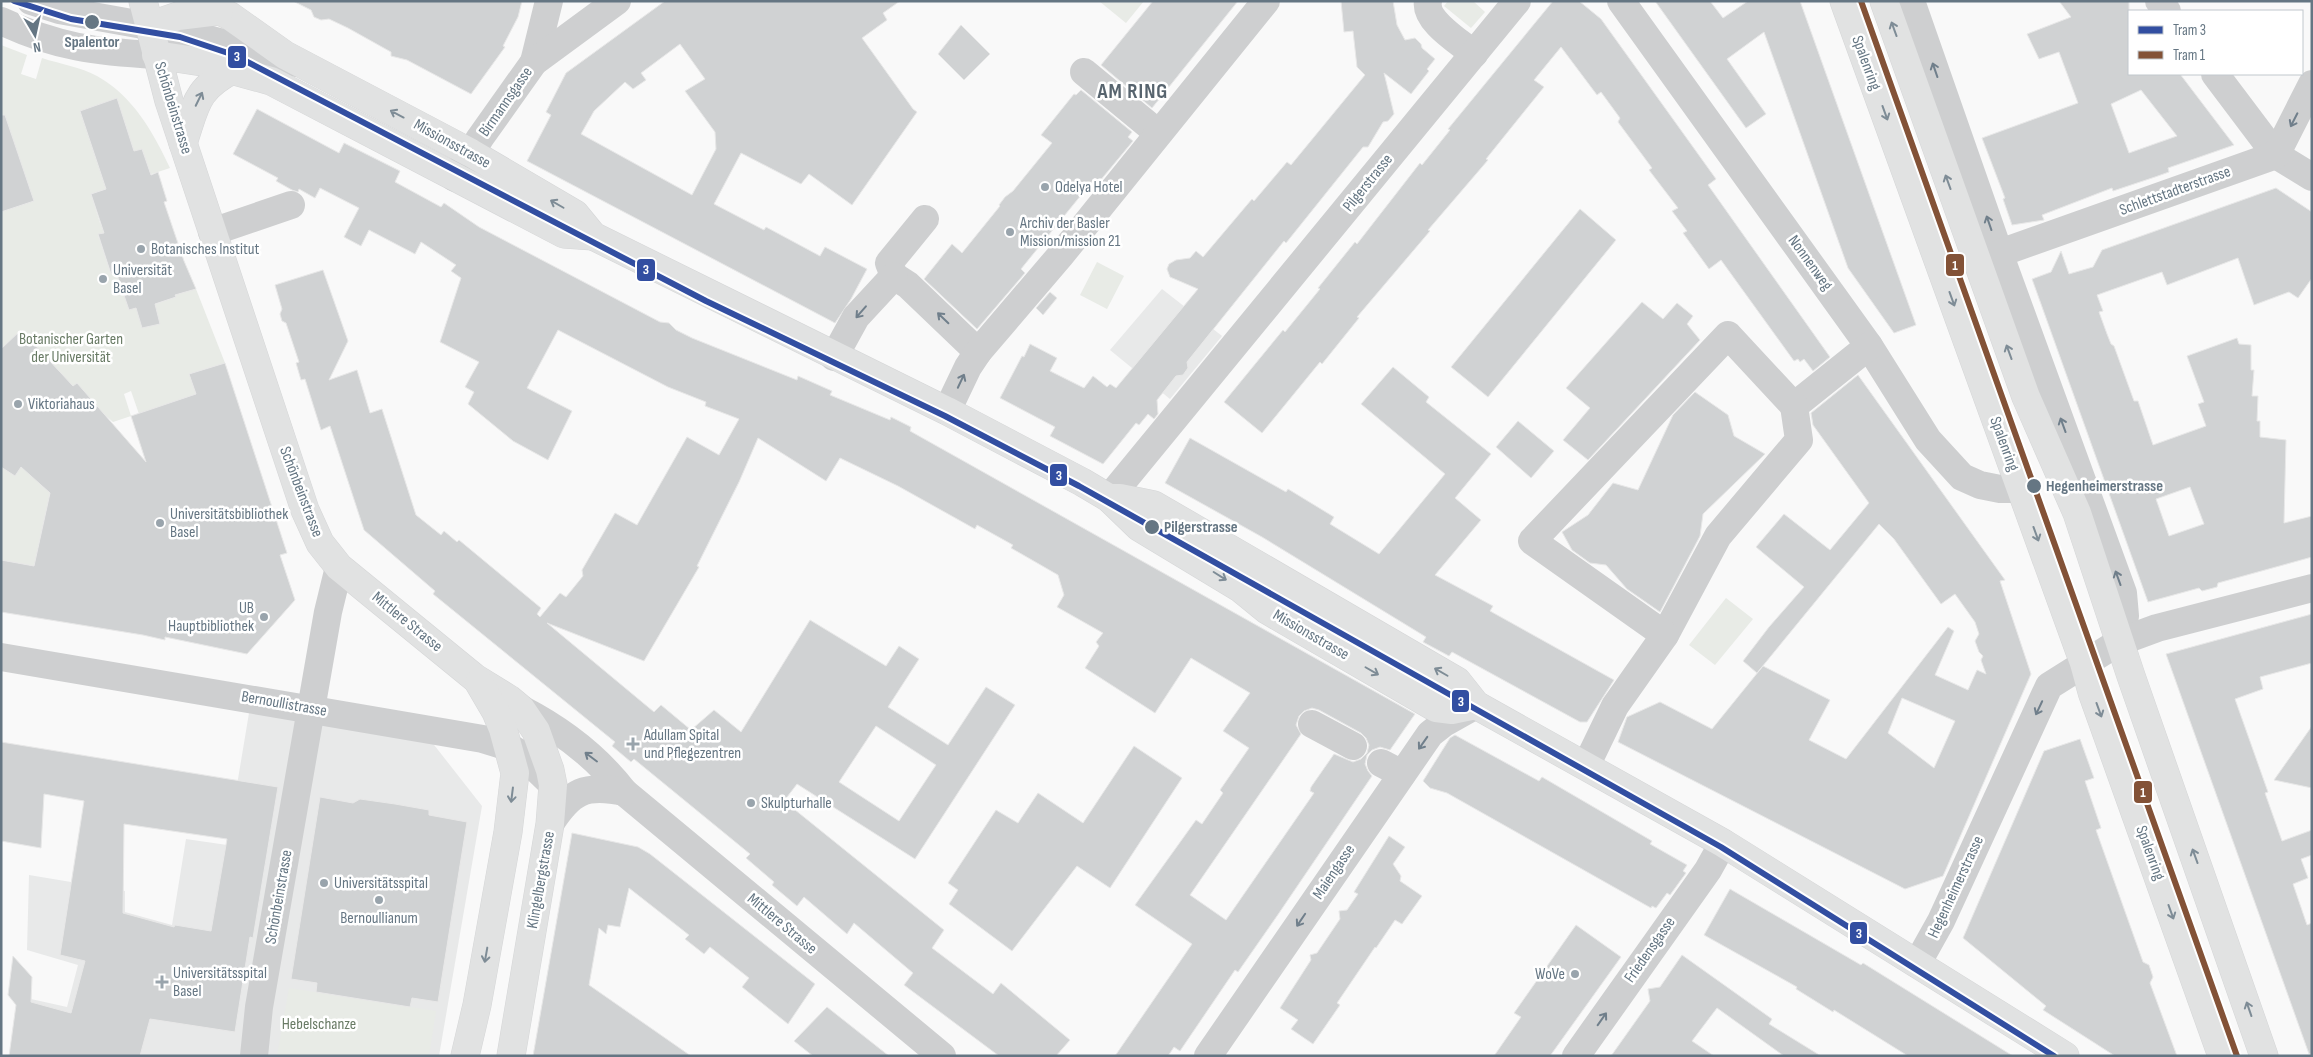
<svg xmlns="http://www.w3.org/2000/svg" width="2313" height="1057" font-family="'Sofia Sans Condensed',sans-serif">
  <rect width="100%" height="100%" fill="#f9f9f9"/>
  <g fill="#e8e9e9">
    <polygon points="1162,289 1222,336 1170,399 1110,350"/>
    <polygon points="249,713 324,723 431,741 482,806 439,1056 31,1056 31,999 67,1007 78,965 27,950 29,875 125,891 125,912 172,925 186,839 227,845"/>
  </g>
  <g fill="#e8ebe6">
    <polygon points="1099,1 1144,1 1126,23"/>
    <polygon points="1448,1 1473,1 1485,12 1471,28 1444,6"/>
    <path d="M1,45L27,55L21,74L36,79L42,58C60,64 81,67 97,76C133,96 153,132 170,168L91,194L100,223L106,232L98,235L111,274L119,271L129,310L149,303L150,306L176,297L175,295L196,289L225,363L189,374L196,394L139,414L131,391L124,394L131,416L113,422L104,414L41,485L50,493L36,559L40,567L1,560Z"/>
    <polygon points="1097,262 1124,276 1107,309 1080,295"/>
    <polygon points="1726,598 1753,619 1715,665 1689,645"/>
    <polygon points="289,988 436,1011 429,1056 277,1056"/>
  </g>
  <g fill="#d0d2d3" stroke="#e8e8e8" fill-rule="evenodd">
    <polygon points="293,1 522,1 518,17 503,46 505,47 471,94 407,60 391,56 391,52 348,28 329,19 321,20 314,17 311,10"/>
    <path d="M665,1H900L883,13L887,20L862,38L913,109L917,112L852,205L809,174L801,184L741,153L714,204L764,230L766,227L820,256L825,247L867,269L851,299L835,323L527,161L551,115L546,112L566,73ZM680,44L705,79L685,91L715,132L716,149L692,195L581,134L594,111L625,82L633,89L646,80L641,73Z"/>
    <polygon points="1153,1 1238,1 1152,108 1101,65"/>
    <polygon points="1341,1 1393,1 1397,25 1405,40 1415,38 1421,44 1422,48 1435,59 1427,69 1429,71 1411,94 1384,73 1394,114 1388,121 1383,122 1368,147 1363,147 1286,243 1284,241 1187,362 1188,368 1183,375 1176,376 1157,400 1158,414 1154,419 1148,414 1139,425 1136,423 1103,464 1050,436 1055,427 1000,398 1022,356 1024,357 1030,344 1057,358 1050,371 1084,388 1093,376 1107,387 1110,384 1116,388 1198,289 1170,277 1167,269 1169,264 1176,260 1190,258 1196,251 1203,257 1252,199 1254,201 1287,162 1291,165 1365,75 1357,67 1353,31 1344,32"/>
    <polygon points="1553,1 1579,1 1601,19 1716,179 1708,185 1830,357 1813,371 1804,359 1800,362 1798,359 1794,361 1721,260 1709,269 1683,233 1687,231 1672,211 1678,208 1649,170 1652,168 1618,122 1620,118 1601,92 1597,95 1561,47 1534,80 1544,87 1486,159 1488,160 1428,230 1430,231 1357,317 1359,318 1322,364 1320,362 1262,433 1224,402 1283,330 1285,332 1320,289 1318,288 1355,242 1357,244 1420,163 1422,165 1450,130 1448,129"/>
    <polygon points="1655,1 1710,1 1723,18 1748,1 1800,1 1916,325 1894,333 1848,268 1764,32 1727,59 1766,114 1746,128"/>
    <path d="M2059,1H2129V74H2180L2234,145L2168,168L2169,172L2155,177L2113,191L2112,188L2042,215L2044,220L2012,225L2003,199L2005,198L1982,138L2078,103L2059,52L2039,59L2027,34L2071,17ZM2141,90L2177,136L2129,153L2111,104Z"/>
    <polygon points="961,25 990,54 964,80 938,54"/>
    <polygon points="1081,90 1132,132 1128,137 1133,141 1099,182 1095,178 1021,269 1025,273 977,329 924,279 952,244 962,253 1000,206 999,205 1005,197 1013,191 1052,143 1041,135 1074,94 1076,95"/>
    <polygon points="117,98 134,151 142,149 151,175 158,172 167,201 164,202 184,261 196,289 175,295 176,297 155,304 160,324 142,328 136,308 129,310 116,272 111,274 98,234 104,233 91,194 106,189 80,111"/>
    <path d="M257,109L339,153L344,143L400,171L395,182L441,207L444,203L479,227L660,322L669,323L676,330L692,338L797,380L798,376L832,391L830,395L890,420L891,417L911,427L910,431L1415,714L1390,750L1380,747L1372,750L1367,755L1365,764L1368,771L1372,776L1277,916L1238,972L1235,970L1180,1051L1174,1047L1168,1056H1115L1192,944L1135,905L1196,820L1202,824L1223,793L1220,790L1249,748L1223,731L1250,693L1191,658L1155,713L1085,668L1099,646L1096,642L1103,633L1057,607L1064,595L1058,575L1011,548L1013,545L977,525L975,529L898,486L840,458L826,481L758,438L739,482L697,566L699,567L644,661L547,623L654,712L661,705L691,730L714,710L741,732L810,620L886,666L899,646L919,659L888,707L948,745L986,687L1015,705L915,859L797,784L784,801L944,930L932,948L993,994L1001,983L1070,1040L1056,1056H999L904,985L913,973L854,923L847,934L804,897L797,906L772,885L774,882L746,858L750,854L634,759L631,762L612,746L615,742L433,594L435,591L364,530L330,426L321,430L305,379L301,380L296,363L299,362L286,323L282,321L280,314L282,309L275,285L323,270L348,341L329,380L357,370L370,413L382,409L416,515L441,535L444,531L457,542L459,540L541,608L537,614L540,617L560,593L566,597L583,576L582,570L615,513L637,525L687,437L719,455L739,419L705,406L706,402L668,387L558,330L527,388L572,411L548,460L513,441L468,404L474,392L465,387L479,362L440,342L461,278L451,271L456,265L421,242L415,254L369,230L361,246L344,237L359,208L320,188L315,198L299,189L298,192L292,190L276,181L278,178L233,154ZM1312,708L1319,710L1361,733L1366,738L1369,745L1367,753L1361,759L1353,762L1334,754L1311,787L1310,791L1314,793L1226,920L1190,895L1301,734L1296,725L1299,716L1304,711ZM876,726L936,765L899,821L839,782Z"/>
    <polygon points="1,115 5,115 34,201 1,212"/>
    <path d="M2276,188L2312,212V278L2298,298L2289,292L2254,305L2238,258L2167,285L2162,272L2097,295L2103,311L2099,312L2107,334L2111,344L2114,346L2134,401H2138L2153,445L2206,426L2198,404L2204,402L2187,356L2237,338L2239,344L2251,345V370H2254L2252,396H2258L2257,421H2260V437L2286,440L2284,523L2312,516V557L2218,583L2217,587L2202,591L2199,588L2148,602L2032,279L2051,272L2061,251L2069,274L2093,267L2102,250ZM2190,487L2204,524L2169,536L2156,499Z"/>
    <polygon points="1580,209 1616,240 1488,397 1451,367"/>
    <polygon points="1050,292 1057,298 1043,315 1036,308"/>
    <polygon points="1642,302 1663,319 1677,303 1693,316 1687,324 1700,340 1588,460 1563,440 1590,408 1566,388"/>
    <polygon points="21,330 73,386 77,383 146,462 131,416 196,394 189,374 225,363 287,553 280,555 295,600 247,654 165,637 165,640 143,635 1,612 1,560 34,566 50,493 21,467 15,476 1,467 1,349"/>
    <polygon points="1393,367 1429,397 1426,402 1491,454 1455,498 1481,520 1435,575 1493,606 1490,611 1614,680 1587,722 1580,722 1452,652 1449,656 1423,642 1426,637 1262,537 1165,483 1190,438 1286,492 1288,489 1334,517 1330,524 1379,554 1445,474 1361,404"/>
    <path d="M1858,375L2005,580L2000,581L2031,674L1943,876L1905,889L1618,742L1627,717L1660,702L1712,729L1763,666L1830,700L1809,740L1846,759L1948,627L1954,631L1935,675L1968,690L1977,670L1986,674L1981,660L1983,656L1979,652L1975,641L1979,634L1975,622L1955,594L1941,604L1894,539L1879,524L1757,673L1743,661L1769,627L1804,587L1756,547L1784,514L1830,550L1869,503L1813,425L1811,413ZM1902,698L1955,721L1934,768L1888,733Z"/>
    <polygon points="1695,392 1728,415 1734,436 1765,454 1703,514 1700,536 1660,612 1627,589 1606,565 1590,563 1572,550 1562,532 1588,515 1613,483 1638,490 1673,415"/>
    <polygon points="1518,421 1554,451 1531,478 1496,447"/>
    <polygon points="2312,614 2312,663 2260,677 2263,689 2235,699 2268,792 2265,793 2282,841 2312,830 2312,855 2301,859 2308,878 2293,884 2307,925 2312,923 2312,1054 2309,1054 2166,654"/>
    <polygon points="2312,726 2312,788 2274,780"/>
    <polygon points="1455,735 1539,781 1542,777 1652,841 1650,844 1687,865 1683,871 1686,873 1670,895 1667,893 1656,908 1652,906 1651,908 1447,793 1430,788 1423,781 1450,738"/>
    <polygon points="2080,739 2094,778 2085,781 2101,828 2096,830 2143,962 2149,965 2153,977 2150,983 2177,1056 2115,1056 2043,1010 2046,1006 1963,938 2044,751"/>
    <path d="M1,742L278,787L253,938L250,937L235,1032L150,1019L140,1056H9L16,1005L8,995L13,956L32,977L31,1002L71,1013L85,961L60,955L84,801L44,794L41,848L1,841ZM124,824L227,839L211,931L175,925L174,927L123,913Z"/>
    <polygon points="1134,746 1182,778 1110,888 1077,866 1012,951 949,904 958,890 948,883 996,810 1018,823 1038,793 1083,823"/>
    <polygon points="320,797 353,803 360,799 395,804 429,810 429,815 467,822 438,1002 412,998 410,1007 316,992 317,983 291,979"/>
    <polygon points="572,833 638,847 650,854 815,984 788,1024 742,987 749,978 710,947 704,954 685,939 689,935 629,888 620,927 608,925 606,934 599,928 589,985 691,1056 533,1056"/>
    <polygon points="1389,836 1405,847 1393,864 1401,876 1400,881 1422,896 1402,924 1395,920 1376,948 1375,947 1337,1003 1340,1005 1313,1044 1291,1029 1298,1020 1280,1008 1311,960 1310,955 1317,953 1340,919 1339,911 1347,910 1358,894 1354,892"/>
    <polygon points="1730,889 1861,965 1863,963 2013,1056 1908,1056 1834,1010 1833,1012 1796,989 1797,987 1704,935"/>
    <polygon points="1576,925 1621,957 1550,1056 1494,1056 1521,1017 1514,1013"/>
    <polygon points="1682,955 1772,1019 1769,1024 1821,1056 1784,1056 1717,1008 1692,1041 1714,1056 1611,1056 1650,1001 1648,989 1660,987"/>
    <polygon points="827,1007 889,1056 813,1056 794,1041"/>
  </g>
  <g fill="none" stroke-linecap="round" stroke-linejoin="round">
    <g stroke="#d5d6d7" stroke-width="29">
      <g id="major">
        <polyline points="143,1 169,101 305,510 320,543 339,567 475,678 509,699 521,709 536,731 550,770 553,785 550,824 511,1056"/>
        <polyline points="200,1 230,16 285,55 471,153 575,214 593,236 947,411 1082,482 1109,498 1139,527 1240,588 1267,610 1436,708 1452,710 1476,705"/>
        <polyline points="1844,1 2084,663 2092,692 2222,1056"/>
        <polyline points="1884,1 2026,397 2077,513 2131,676 2264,1056"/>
        <polyline points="149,26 178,16 219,11"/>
        <polyline points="156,55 202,62 271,81 564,234 593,236"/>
        <path d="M183,143C196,105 195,89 234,69"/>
        <polyline points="1109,498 1120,498 1154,505 1457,681 1476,705 1723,843 2065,1056"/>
        <polyline points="465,1056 477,1005 508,832 515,773 503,729 496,712 479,683"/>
      </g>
    </g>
    <g stroke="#cecfd0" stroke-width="28">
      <polyline points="31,1 59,10 182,32 297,63"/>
      <path d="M1428,1C1424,21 1460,42 1474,54"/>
      <polyline points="1621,1 1869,346 1928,440 1962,477 1980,485 2000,489 2020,489"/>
      <polyline points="1911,1 2002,261 2123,593 2125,616 2119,642"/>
      <polyline points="2159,1 2167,11"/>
      <path d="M1,21C56,47 97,52 156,55"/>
      <polyline points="534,62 549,1"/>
      <polyline points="1084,72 1158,133"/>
      <polyline points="2215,74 2276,155 2312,177"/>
      <polyline points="455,178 480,138 534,62 617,1"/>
      <polyline points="925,219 889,263 894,276 908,285 978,352"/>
      <polyline points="212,232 291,205"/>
      <polyline points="2000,253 2276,155 2312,84"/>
      <polyline points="834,357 856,317 894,276"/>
      <polyline points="947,411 968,367 978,352 1060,256 1266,1"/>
      <polyline points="1109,498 1517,1"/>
      <polyline points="1665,635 1718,536 1799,440 1794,406 1869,346"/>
      <polyline points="1,657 483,739 509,747 521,754 553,785"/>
      <path d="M521,709C560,729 597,757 624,792L942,1056"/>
      <polyline points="1312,724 1353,746"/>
      <polyline points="1381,763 1402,774"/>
      <polyline points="1586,766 1615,706 1665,635 1532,541 1728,335 1794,406"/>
      <path d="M550,824C571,791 585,784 624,792"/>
      <polyline points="1917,964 1941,921 2049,686 2119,642 2157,628 2312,588"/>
      <polyline points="254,1056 259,1007 328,612 339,567"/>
      <polyline points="1208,1056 1430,734 1444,723 1476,705"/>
      <polyline points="1576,1056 1708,870 1723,843"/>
    </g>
    <use href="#major" stroke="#e1e2e2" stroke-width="28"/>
    <g stroke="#fff" stroke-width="10">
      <polyline id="tram-1" points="14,1 71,19 180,37 234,55 706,301 945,416 1079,486 1721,847 2054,1056"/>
    </g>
    <g stroke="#fff" stroke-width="10">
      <polyline id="tram-2" points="1861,1 2237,1056"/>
    </g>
    <use href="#tram-1" stroke="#324ea1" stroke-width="6"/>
    <use href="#tram-2" stroke="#835237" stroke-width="6"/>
  </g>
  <defs><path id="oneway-shaft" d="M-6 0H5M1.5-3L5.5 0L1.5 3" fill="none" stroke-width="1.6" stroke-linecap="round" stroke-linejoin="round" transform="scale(1.25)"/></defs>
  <g stroke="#7e8c96">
    <use href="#oneway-shaft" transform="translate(1894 29) rotate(-110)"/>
    <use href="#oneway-shaft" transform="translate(199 99) rotate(-64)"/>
    <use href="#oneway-shaft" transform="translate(1885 113) rotate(70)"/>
    <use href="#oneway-shaft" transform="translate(397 114) rotate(-152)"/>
    <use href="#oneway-shaft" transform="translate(1948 182) rotate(-110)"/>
    <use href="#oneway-shaft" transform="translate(557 204) rotate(-150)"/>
    <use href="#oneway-shaft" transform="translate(1952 299) rotate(70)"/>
    <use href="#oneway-shaft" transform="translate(2009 352) rotate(-110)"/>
    <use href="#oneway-shaft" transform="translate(2036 534) rotate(70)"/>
    <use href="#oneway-shaft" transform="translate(1220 576) rotate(32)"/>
    <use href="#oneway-shaft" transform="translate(1372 671) rotate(30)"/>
    <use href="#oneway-shaft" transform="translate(1441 672) rotate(-150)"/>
    <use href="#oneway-shaft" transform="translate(2099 710) rotate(70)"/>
    <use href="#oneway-shaft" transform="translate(512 795) rotate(97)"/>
    <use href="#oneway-shaft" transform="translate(2195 856) rotate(-110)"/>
    <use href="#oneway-shaft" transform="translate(2171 912) rotate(70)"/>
    <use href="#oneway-shaft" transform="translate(486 955) rotate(100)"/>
    <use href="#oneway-shaft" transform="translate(2249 1009) rotate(-109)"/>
  </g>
  <g stroke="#707f8b">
    <use href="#oneway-shaft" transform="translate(1935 70) rotate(-109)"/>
    <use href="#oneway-shaft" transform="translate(2294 120) rotate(117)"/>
    <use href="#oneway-shaft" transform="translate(1989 223) rotate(-109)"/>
    <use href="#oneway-shaft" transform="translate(861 312) rotate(131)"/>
    <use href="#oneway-shaft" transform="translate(943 318) rotate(-136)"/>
    <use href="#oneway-shaft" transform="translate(961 381) rotate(-65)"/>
    <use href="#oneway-shaft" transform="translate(2063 425) rotate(-110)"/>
    <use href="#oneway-shaft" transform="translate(2118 578) rotate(-110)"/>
    <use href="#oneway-shaft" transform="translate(2039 708) rotate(115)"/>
    <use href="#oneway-shaft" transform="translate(1423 743) rotate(125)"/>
    <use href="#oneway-shaft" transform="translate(591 757) rotate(-143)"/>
    <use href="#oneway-shaft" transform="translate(1301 920) rotate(124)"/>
    <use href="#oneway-shaft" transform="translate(1602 1019) rotate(-55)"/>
  </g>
  <g fill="#657683" stroke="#fff" stroke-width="2">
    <circle cx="92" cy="22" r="8"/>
    <circle cx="2034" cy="486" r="8"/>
    <circle cx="1152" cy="527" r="8"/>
  </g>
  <g fill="#99a4ac" stroke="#fff" stroke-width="2">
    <circle cx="1045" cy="187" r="5"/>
    <circle cx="1010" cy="232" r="5"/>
    <circle cx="141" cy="249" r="5"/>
    <circle cx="103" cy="279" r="5"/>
    <circle cx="18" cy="404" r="5"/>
    <circle cx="160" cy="523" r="5"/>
    <circle cx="264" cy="617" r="5"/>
    <path d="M630.5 736.5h5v5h5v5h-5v5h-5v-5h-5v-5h5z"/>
    <circle cx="751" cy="803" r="5"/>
    <circle cx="324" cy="883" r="5"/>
    <circle cx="379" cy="900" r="5"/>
    <circle cx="1575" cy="974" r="5"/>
    <path d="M159.5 974.5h5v5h5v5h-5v5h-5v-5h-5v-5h5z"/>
  </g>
  <g text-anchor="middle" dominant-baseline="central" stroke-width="5" stroke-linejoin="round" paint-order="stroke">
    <g font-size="16" font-weight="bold" fill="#657683" stroke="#fff" text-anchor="start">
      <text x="92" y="42" text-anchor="middle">Spalentor</text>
      <text x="2046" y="486">Hegenheimerstrasse</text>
      <text x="1164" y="527">Pilgerstrasse</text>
    </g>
    <g font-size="16" fill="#657683" stroke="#fff">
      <text transform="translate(1866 63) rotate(70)">Spalenring</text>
      <text transform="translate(506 102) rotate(-55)">Birmannsgasse</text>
      <text transform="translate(173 108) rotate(73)">Schönbeinstrasse</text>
      <text transform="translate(452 144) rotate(29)">Missionsstrasse</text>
      <text transform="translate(1368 183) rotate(-51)">Pilgerstrasse</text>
      <text transform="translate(2175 191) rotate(-20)">Schlettstadterstrasse</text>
      <text transform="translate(1810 263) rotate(54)">Nonnenweg</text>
      <text transform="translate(2004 444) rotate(70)">Spalenring</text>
      <text transform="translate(301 492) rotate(69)">Schönbeinstrasse</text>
      <text transform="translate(407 622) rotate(39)">Mittlere Strasse</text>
      <text transform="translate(1311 635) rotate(30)">Missionsstrasse</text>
      <text transform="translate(284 704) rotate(10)">Bernoullistrasse</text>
      <text transform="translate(2150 853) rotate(70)">Spalenring</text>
      <text transform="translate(1334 872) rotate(-56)">Maiengasse</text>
      <text transform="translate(541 880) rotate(-80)">Klingelbergstrasse</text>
      <text transform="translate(1956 887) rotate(-65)">Hegenheimerstrasse</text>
      <text transform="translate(279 897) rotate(-80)">Schönbeinstrasse</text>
      <text transform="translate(782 924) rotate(40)">Mittlere Strasse</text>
      <text transform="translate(1650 950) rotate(-55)">Friedensgasse</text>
    </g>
    <g font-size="16" fill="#657683" stroke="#fff" text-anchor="start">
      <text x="1055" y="187">Odelya Hotel</text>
      <text x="1020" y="223">Archiv der Basler<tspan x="1020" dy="18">Mission/mission 21</tspan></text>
      <text x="151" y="249">Botanisches Institut</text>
      <text x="113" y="270">Universität<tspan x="113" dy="18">Basel</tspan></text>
      <text x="28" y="404">Viktoriahaus</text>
      <text x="170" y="514">Universitätsbibliothek<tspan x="170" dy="18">Basel</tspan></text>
      <text x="254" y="608" text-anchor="end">UB<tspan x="254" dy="18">Hauptbibliothek</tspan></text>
      <text x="644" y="735">Adullam Spital<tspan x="644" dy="18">und Pflegezentren</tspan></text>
      <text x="761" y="803">Skulpturhalle</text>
      <text x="334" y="883">Universitätsspital</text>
      <text x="379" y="918" text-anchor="middle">Bernoullianum</text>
      <text x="173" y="973">Universitätsspital<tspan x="173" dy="18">Basel</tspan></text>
      <text x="1565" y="974" text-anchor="end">WoVe</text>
    </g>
    <g font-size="16" fill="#687a64" stroke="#fff">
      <text x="71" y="339">Botanischer Garten<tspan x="71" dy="18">der Universität</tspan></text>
      <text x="319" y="1024">Hebelschanze</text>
    </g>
    <g font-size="21" font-weight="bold" letter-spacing="1" fill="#57646e" stroke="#fff">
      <text x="1133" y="91">AM RING</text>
    </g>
  </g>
  <g stroke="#fff" stroke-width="2">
    <rect x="227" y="45" width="20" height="24" rx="5" fill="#324ea1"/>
    <rect x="1945" y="253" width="20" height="24" rx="5" fill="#835237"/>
    <rect x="636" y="258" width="20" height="24" rx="5" fill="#324ea1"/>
    <rect x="1049" y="463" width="19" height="24" rx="5" fill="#324ea1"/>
    <rect x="1451" y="689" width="19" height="24" rx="5" fill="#324ea1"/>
    <rect x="2133" y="780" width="20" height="24" rx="5" fill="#835237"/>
    <rect x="1849" y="921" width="19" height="24" rx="5" fill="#324ea1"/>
  </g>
  <g font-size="14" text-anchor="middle" font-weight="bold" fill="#fff">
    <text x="237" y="61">3</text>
    <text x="1955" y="270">1</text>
    <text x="646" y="274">3</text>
    <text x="1059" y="480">3</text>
    <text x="1461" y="706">3</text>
    <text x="2143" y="797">1</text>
    <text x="1859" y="938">3</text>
  </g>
  <rect width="2313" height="1057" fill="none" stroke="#657683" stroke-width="5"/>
  <rect x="2128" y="10" width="175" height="65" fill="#ffffff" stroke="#c1c8cd"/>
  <rect x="2138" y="26" width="25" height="8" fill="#324ea1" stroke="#c1c8cd"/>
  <text x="2173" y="35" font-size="15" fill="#657683">Tram 3</text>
  <rect x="2138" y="51" width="25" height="8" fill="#835237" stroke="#c1c8cd"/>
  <text x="2173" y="60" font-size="15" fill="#657683">Tram 1</text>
  <g transform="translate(35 35) rotate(171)" stroke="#ffffff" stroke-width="4" paint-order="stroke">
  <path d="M0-4L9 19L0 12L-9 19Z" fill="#657683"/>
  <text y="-8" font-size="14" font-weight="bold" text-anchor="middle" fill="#657683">N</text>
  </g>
</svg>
